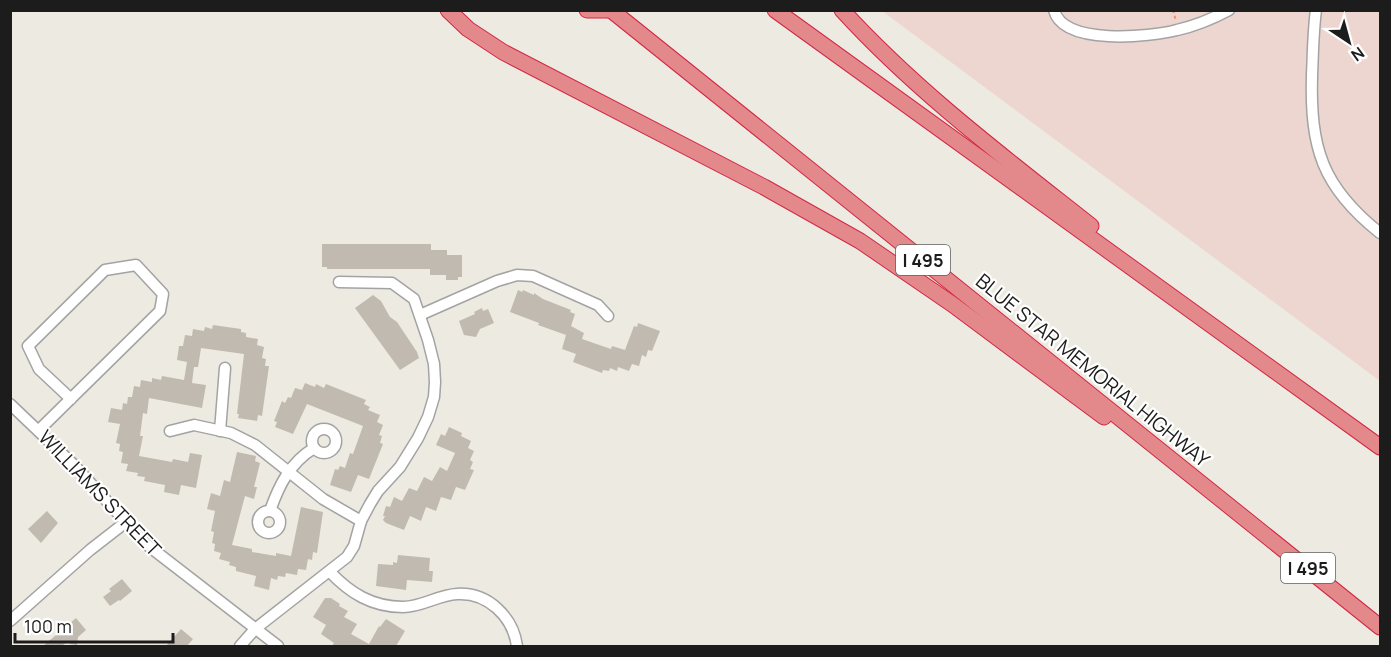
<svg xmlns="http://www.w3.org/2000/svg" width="1391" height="657" font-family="Manrope,sans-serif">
  <rect width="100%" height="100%" fill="#edebe1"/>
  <polygon fill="#eed6d0" points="882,11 1380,11 1380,381"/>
  <g fill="#c1bab1">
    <polygon points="322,244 431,244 431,250 447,250 447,255 462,255 462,277 458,277 458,280 446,280 446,275 430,275 430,269 327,269 327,267 322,267"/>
    <polygon points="518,290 522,292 523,290 534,295 534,293 543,299 571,310 570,312 575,314 571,326 584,333 582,339 611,349 612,346 625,350 634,326 637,327 638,323 660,331 652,351 648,350 646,357 642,355 639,366 632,364 629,371 618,367 617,371 610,368 609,371 603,370 602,373 573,362 576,354 562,349 566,335 538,325 539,323 510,312"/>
    <polygon points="373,295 381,301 390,317 397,322 417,352 419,358 400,370 355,308"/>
    <polygon points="482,308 483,311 488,309 494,323 480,329 476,337 464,335 459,321 475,314 474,312"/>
    <polygon points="213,325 241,329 241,332 246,333 246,337 258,339 257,345 264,347 262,358 266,359 265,366 269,366 262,416 258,415 257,421 238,418 239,414 237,414 244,354 201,348 198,367 194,367 192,383 206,385 202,408 149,398 147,414 143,413 140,436 143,436 139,456 172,462 173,459 188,462 190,453 202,455 196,488 181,485 179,495 164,492 165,485 144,481 145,477 137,476 138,473 126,471 128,464 121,463 123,452 119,451 120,444 116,443 120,424 108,422 111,408 122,410 123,403 127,404 128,397 132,397 134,386 140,387 141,380 152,382 152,378 161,380 162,376 184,380 187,362 177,360 179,346 183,346 185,335 192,336 193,329 204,331 205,327 212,329"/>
    <polygon points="305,383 315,387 316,384 324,388 326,384 366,400 364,404 370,407 368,410 380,415 377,422 383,425 379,435 382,436 380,443 383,444 369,479 358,475 351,492 330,485 335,469 338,470 340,466 345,468 350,453 353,454 363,426 307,404 293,434 275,427 277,422 274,421 282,401 285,403 288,397 291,398 295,388 302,390"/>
    <polygon points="449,427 462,433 461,436 471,441 468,448 474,451 470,460 473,462 470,469 474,470 465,490 456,487 451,500 441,497 436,511 426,507 421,521 410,516 404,530 386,523 383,520 385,516 383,516 386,506 390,507 394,497 402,501 409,488 417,491 424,477 432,481 440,467 447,471 455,453 436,445 441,434 445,436"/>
    <polygon points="237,452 256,456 255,461 260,463 254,487 257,487 254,499 245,496 232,545 252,549 252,552 276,556 276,553 291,556 301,507 323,512 317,553 313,552 312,560 308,559 306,570 298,569 297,575 286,573 285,577 278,576 277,580 271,578 269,590 254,586 256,576 236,571 236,567 229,565 230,562 219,559 221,553 214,551 215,544 212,543 214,532 211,531 215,511 207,509 211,493 220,496 224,480 230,482"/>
    <polygon points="47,511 58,523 41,543 28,529"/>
    <polygon points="398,555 430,558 429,571 433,571 432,582 407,580 406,590 376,586 378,564 393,565 393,562 397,563"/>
    <polygon points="122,579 132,591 120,601 119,600 110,606 103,597 111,591 109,589"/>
    <polygon points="325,598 331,598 340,604 339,606 348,611 344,617 357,624 351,634 369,644 379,626 380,627 386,619 405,631 396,646 332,646 334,643 321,634 326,625 313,617"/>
    <polygon points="76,618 86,630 78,637 77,645 70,644 68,641 62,646 43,646"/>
    <polygon points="181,629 193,639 187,646 166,646"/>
  </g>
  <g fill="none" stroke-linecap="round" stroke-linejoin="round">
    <g stroke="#a3a3a3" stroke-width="13">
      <g id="minor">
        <path d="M1054,10C1063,46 1150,37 1177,30C1195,26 1212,19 1229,10"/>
        <path d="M1316,10C1313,32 1313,54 1312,75C1310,148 1322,187 1380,233"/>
        <polyline points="420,315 497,281 517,275 533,276 598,305 608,316"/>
        <polyline points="10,404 74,465 146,544 278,646"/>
        <circle cx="324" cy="441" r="12"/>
        <polyline points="39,430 160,311 163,294 136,265 105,270 28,346 39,369 71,399"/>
        <polyline points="170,431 194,425 231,433 255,445 323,499 361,521"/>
        <polyline points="220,431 225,368"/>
        <circle cx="269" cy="522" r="11"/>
        <path d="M270,511C279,485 290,463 314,448"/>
        <path d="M330,572C350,593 372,607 403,607C422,607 438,595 457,594C488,592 513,617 517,646"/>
        <polyline points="10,621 90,550 126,522"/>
        <polyline points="240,646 255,629 347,557 354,546 361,521 370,504 378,491 400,467 418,438 428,417 434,397 435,382 434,364 428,340 414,299 392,283 339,282"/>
      </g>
    </g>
    <g stroke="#d22744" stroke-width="17">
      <g id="highway">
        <polyline points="448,10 468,29 503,52 764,187 860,241 952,304 1104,417"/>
        <polyline points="587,10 608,10"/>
        <polyline points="611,10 1380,627"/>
        <polyline points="775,10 1380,447"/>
        <path d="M842,10C916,91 1005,158 1091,226"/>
      </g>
    </g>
    <polyline stroke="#f68f69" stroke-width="2" stroke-dasharray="3 3" stroke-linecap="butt" points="1173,10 1176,21"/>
    <use href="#minor" stroke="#fff" stroke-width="10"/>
    <use href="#highway" stroke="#e4898b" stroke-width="15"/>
  </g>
  <g text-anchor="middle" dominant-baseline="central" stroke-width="4.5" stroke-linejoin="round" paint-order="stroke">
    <g fill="#fff" stroke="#606060" stroke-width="1.5">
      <rect x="896" y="245" width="54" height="30" rx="4.5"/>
      <rect x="1281" y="553" width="54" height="30" rx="4.5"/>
    </g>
    <g font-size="18" font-weight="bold" fill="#1c1c1c">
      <text x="923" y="260">I 495</text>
      <text x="1308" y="568">I 495</text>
    </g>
    <g font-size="20" fill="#1c1c1c" stroke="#fff">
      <text transform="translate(1093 370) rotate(39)">BLUE STAR MEMORIAL HIGHWAY</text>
      <text transform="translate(100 493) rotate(46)">WILLIAMS STREET</text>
    </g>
  </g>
  <rect width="1391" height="657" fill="none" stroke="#1c1c1c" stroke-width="24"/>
  <g transform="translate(1349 42) rotate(144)" stroke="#ffffff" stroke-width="4.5" paint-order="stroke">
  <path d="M0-4.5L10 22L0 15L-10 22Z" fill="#1c1c1c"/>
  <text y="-9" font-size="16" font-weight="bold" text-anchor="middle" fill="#1c1c1c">N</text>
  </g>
  <path d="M15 633v9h158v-9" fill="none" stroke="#1c1c1c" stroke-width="3"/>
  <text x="24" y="633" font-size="18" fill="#1c1c1c" stroke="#ffffff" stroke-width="4.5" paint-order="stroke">100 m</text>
</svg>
